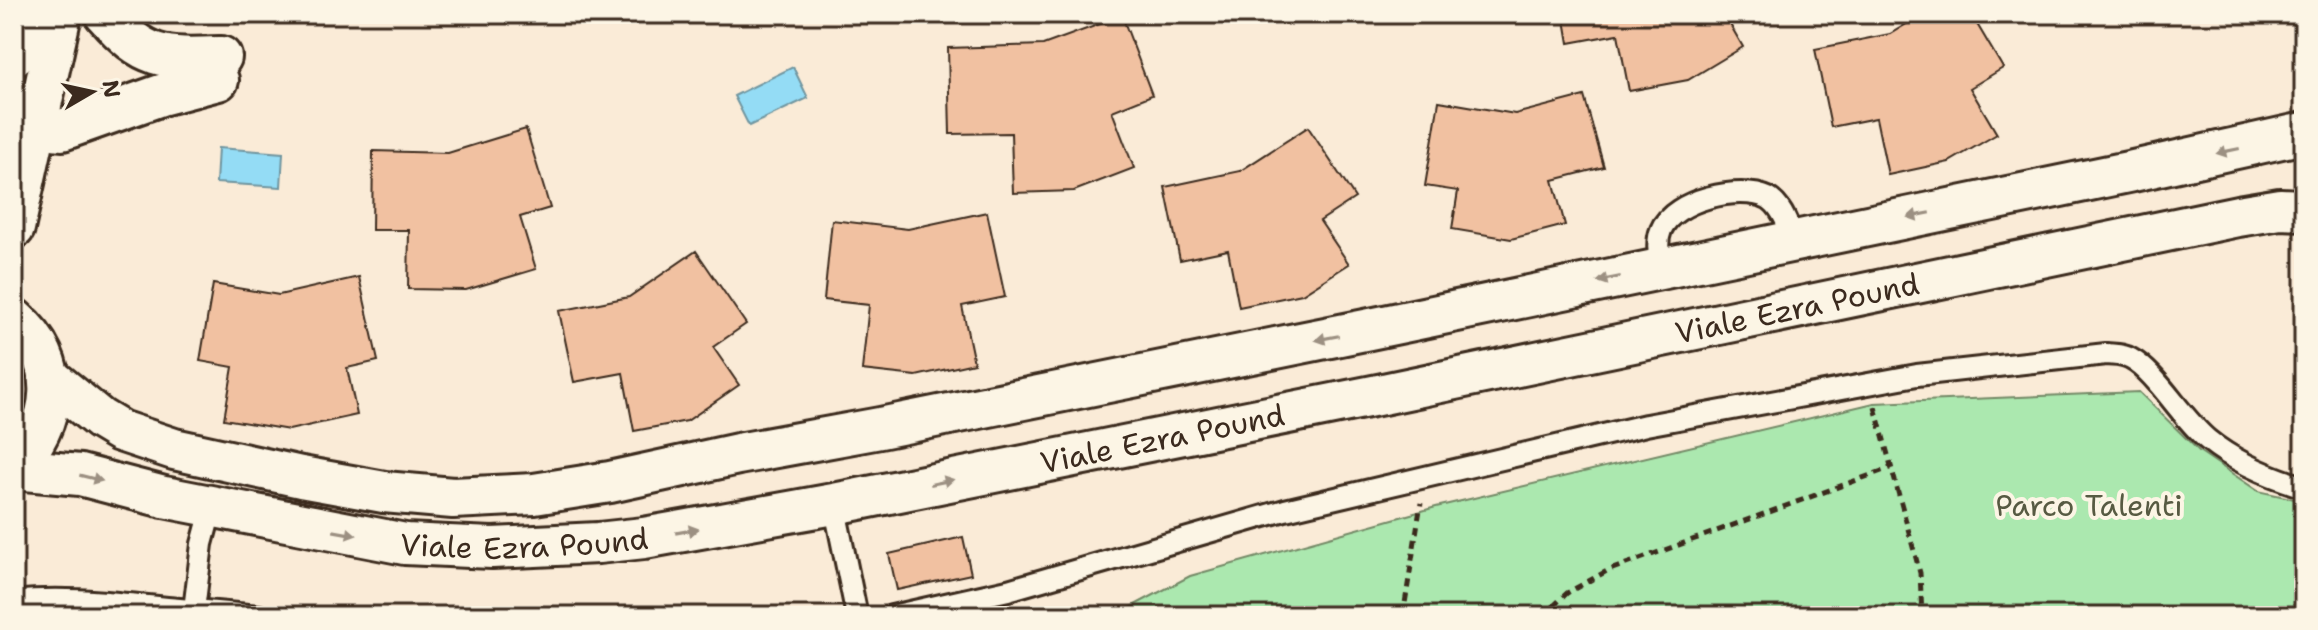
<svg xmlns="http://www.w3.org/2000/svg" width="2318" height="630" font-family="'Shantell Sans',sans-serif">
  <rect width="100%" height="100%" fill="#faebd7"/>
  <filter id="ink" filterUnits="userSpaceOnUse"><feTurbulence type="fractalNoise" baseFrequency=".0125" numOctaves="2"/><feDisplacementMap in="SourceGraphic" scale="16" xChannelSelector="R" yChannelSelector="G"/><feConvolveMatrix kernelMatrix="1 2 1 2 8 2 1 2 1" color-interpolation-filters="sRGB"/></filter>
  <g filter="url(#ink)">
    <polygon fill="#abe8af" stroke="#738966" stroke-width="2" points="2139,392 2199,451 2258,491 2304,501 2304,616 1114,616 1190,576 1436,507 1874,403"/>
    <g fill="#94dcf5" stroke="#70959f" stroke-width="2">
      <polygon points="793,67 808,98 749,126 734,96"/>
      <polygon points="218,148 283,153 281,187 216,183"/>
    </g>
    <g fill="#f1c1a1" stroke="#3b2a1e" stroke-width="2">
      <polygon points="1564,14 1724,14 1743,47 1688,80 1629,91 1618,34 1569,43"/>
      <polygon points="1923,14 1971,14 2003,68 1970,88 1997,134 1949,162 1888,175 1876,118 1831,127 1815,49 1890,34"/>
      <polygon points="1122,16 1152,95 1112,111 1134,168 1074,191 1013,193 1011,133 950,134 948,48 1043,45"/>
      <polygon points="1584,96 1604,167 1553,180 1565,225 1511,239 1452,229 1458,191 1425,186 1439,101 1515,114"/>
      <polygon points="1308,127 1355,198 1320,221 1349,264 1302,294 1239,307 1228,250 1180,260 1165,187 1240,171"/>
      <polygon points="526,129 550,208 520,217 536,269 466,290 408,289 409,230 372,230 373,151 448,153"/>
      <polygon points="987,212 1005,297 962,306 974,363 916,376 862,370 869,305 824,300 832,220 908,229"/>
      <polygon points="696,251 746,324 713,347 739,385 687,421 634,431 623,373 574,382 559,311 629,297"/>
      <polygon points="359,277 378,361 347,368 357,415 289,430 224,419 233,367 200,361 213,284 279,295"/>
      <polygon points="963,537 971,574 897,590 889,554"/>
    </g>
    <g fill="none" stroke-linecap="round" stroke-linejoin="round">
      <g stroke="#3b2a1e" stroke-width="26">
        <g id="lane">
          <path d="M1661,268C1659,256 1656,242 1661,230C1673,200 1740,184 1768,198C1782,206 1788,226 1794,240"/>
          <polyline points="834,504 857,616"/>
          <path d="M14,602C73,595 135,606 194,610L202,544L212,507"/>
          <polyline points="194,610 259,616"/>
          <path d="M892,616L1008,590L1285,510L1646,425L1917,375L2106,354C2115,355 2123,354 2131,359C2156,372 2182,419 2208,440C2235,462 2271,477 2304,487"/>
        </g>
      </g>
      <g stroke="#3b2a1e" stroke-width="46">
        <g id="street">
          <path d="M105,14C145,60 163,59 221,57"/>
          <polyline points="14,55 23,14"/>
          <path d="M14,100C28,113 41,130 62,130L161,95L218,80"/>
          <polyline points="14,228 61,14"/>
          <path d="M14,319C65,362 57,423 14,467"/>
          <polyline points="50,378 100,419 120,431 174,449 301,477 384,492 453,498 534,494 610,482 738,454 880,428 1370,329 2133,171 2304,133"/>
          <path id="s1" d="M14,469L80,475L164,497L405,544L492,548L598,543L644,538L834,504L1383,394L2238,216L2280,209L2304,210"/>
        </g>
      </g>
      <g stroke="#3b2a1e" stroke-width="5" stroke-dasharray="8 6" stroke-linecap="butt">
        <polyline points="1875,407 1920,573 1922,616"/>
        <polyline points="1045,616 1045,611 1055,608"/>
        <polyline points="1403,616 1421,503"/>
        <polyline points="1543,616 1567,593 1607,571 1890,468"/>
      </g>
      <use href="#lane" stroke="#fcf5e5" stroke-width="20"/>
      <use href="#street" stroke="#fcf5e5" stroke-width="40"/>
    </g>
    <defs><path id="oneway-solid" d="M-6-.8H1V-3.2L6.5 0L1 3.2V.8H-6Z" transform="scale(2)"/></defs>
    <g fill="#9c9082">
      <use href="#oneway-solid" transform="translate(2228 151) rotate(168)"/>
      <use href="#oneway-solid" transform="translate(1919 215) rotate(169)"/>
      <use href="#oneway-solid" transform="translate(1609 279) rotate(168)"/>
      <use href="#oneway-solid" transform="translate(1327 338) rotate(169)"/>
      <use href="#oneway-solid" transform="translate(91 478) rotate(14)"/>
      <use href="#oneway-solid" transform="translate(942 482) rotate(-12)"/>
      <use href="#oneway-solid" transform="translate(687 531) rotate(-10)"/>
      <use href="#oneway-solid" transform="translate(345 533) rotate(10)"/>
    </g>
  </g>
  <g text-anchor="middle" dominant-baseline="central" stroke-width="8" stroke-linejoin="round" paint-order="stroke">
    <g font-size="30" fill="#3b2a1e" stroke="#fcf5e5">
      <text stroke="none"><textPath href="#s1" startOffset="1814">Viale Ezra Pound</textPath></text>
      <text stroke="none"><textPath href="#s1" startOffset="1166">Viale Ezra Pound</textPath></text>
      <text stroke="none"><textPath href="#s1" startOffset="518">Viale Ezra Pound</textPath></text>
    </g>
    <g font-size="30" fill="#575a42" stroke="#fcf5e5">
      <text x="2089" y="505">Parco Talenti</text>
    </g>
  </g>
  <rect width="2318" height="630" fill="none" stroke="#fcf5e5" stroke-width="48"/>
  <rect x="24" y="24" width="2270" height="582" fill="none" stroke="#3b2a1e" stroke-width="3" filter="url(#ink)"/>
  <g transform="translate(92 92) rotate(81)" stroke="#fcf5e5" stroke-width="6" paint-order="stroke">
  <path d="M0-6L14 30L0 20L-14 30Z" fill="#3b2a1e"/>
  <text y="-12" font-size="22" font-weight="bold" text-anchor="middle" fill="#3b2a1e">N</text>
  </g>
</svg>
